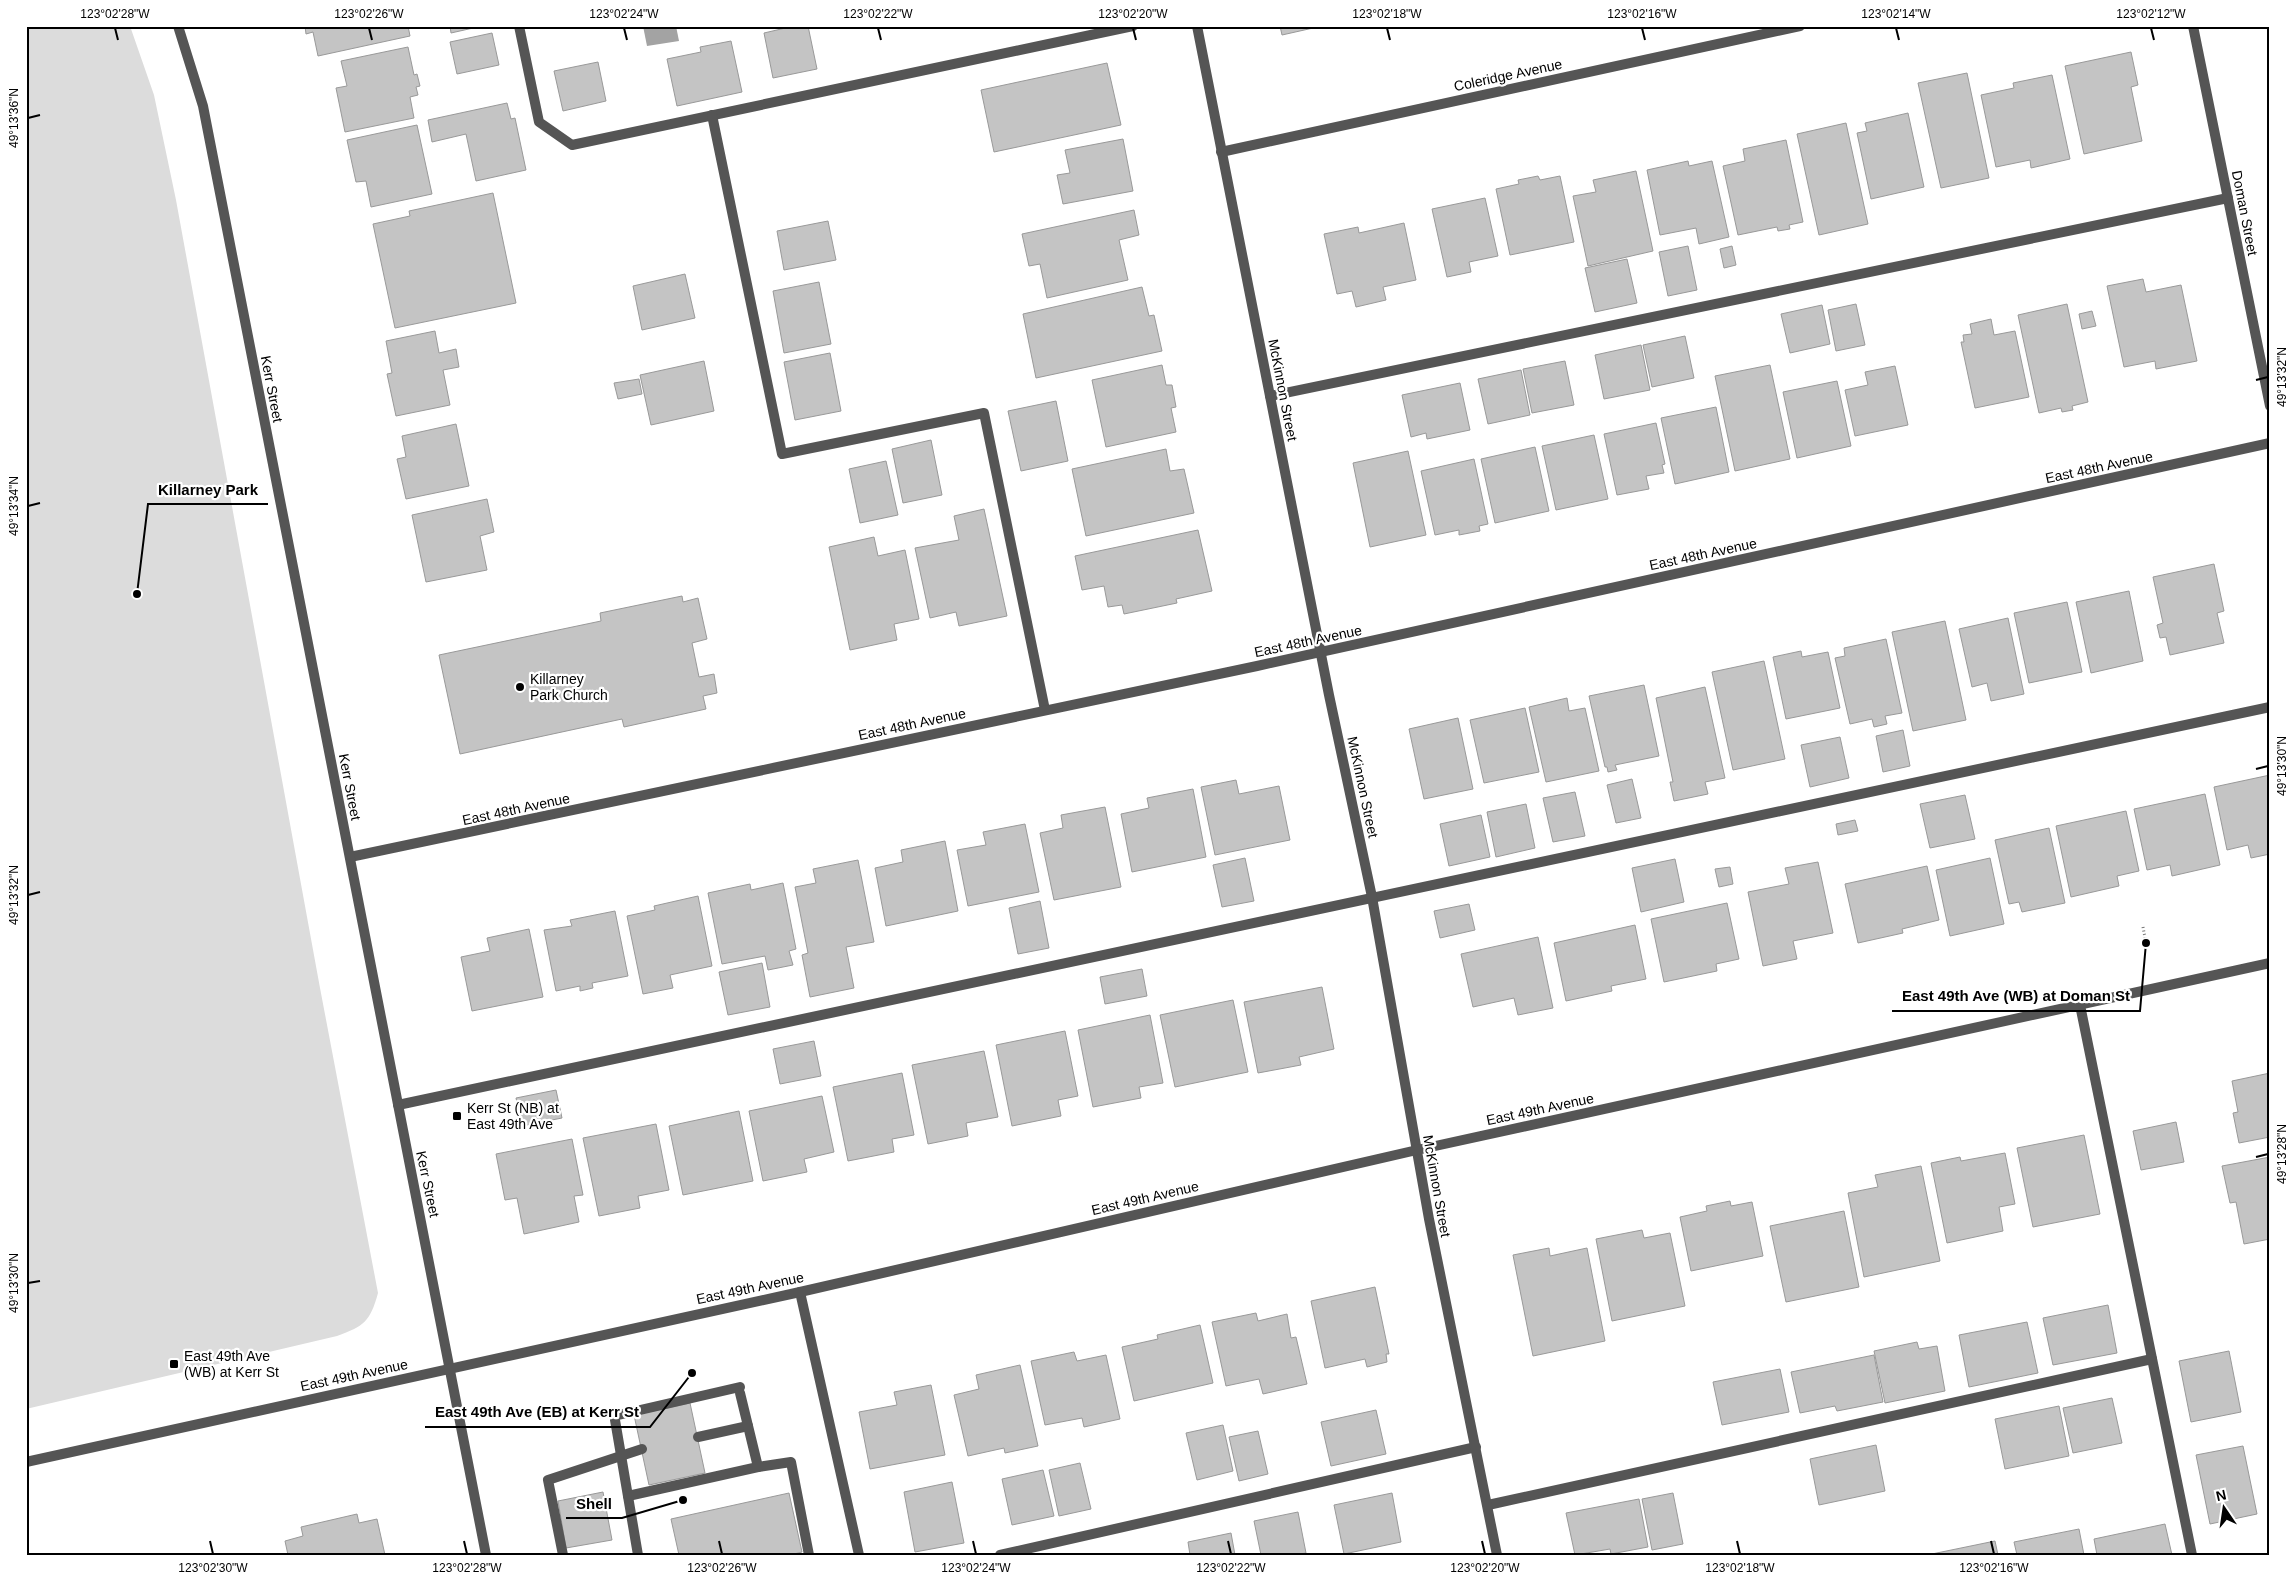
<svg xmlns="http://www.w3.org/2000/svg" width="2296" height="1581" font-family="Arial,sans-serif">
  <rect width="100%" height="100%" fill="#fff"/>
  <path fill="#dcdcdc" d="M26,26H130L154,95L176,200L320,988L378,1293C370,1322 364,1326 337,1336L26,1409Z"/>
  <polygon fill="#a3a3a3" points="643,26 676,26 679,41 647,46"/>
  <g fill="#c4c4c4" stroke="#999">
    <polygon points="305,26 408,26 410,36 318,56 313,32 306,34"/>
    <polygon points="450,26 482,26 451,33"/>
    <polygon points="794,26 808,26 817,69 773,78 764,33"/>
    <polygon points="1280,26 1322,26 1282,35"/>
    <polygon points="492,33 499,65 457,74 450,42"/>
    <polygon points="731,41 742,92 677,106 667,59 701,52 700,47"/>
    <polygon points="408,47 414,75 417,74 420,86 416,87 418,95 410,97 414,118 345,132 336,88 347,86 341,61"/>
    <polygon points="2131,52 2138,85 2131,87 2142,141 2084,154 2065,66"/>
    <polygon points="598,62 606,101 563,111 554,71"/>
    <polygon points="1107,63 1121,125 994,152 981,90"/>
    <polygon points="1967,73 1989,178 1941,188 1918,83"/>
    <polygon points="2052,75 2070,159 2031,168 2030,160 1996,167 1981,95 2014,88 2013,83"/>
    <polygon points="507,103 511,119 515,118 526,170 476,181 466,134 432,142 428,120"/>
    <polygon points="1908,113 1924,187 1871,199 1857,133 1867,131 1865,123"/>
    <polygon points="1846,123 1868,224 1819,235 1797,134"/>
    <polygon points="417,125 432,194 371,207 366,181 356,182 347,140"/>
    <polygon points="1123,139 1133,191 1063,204 1057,175 1070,173 1065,150"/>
    <polygon points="1786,140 1803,222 1789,225 1790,229 1778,231 1777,227 1738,235 1723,166 1745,161 1743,149"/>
    <polygon points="1688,161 1689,166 1712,161 1729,237 1699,244 1696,228 1660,235 1647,170"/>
    <polygon points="1636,171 1653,251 1588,266 1573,196 1596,192 1593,180"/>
    <polygon points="1538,176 1540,180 1560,176 1574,242 1510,255 1496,189 1519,184 1518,180"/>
    <polygon points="493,193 516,303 395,328 373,224 410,216 409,211"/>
    <polygon points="1485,198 1498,256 1469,262 1471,272 1447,277 1432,209"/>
    <polygon points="1134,210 1139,235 1119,240 1128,280 1047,298 1040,264 1029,266 1022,234"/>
    <polygon points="828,221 836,260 784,270 777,231"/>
    <polygon points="1404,223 1416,280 1383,287 1386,300 1356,307 1352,291 1337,294 1324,234 1358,227 1359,233"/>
    <polygon points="1688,246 1697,290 1668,296 1659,252"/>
    <polygon points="1732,246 1736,265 1724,268 1720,249"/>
    <polygon points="1627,259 1637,303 1595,312 1585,268"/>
    <polygon points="685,274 695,318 642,330 633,286"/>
    <polygon points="2143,279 2146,292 2181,285 2197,361 2156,369 2155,361 2124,367 2107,286"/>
    <polygon points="819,282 831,344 784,353 773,291"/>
    <polygon points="1142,287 1149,316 1154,315 1162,351 1036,378 1023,314"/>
    <polygon points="1856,304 1865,345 1836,351 1828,310"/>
    <polygon points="2067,304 2088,402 2072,406 2073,410 2062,412 2061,408 2039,413 2018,315"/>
    <polygon points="1822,305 1830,344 1790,353 1781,314"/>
    <polygon points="2092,311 2096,326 2082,329 2079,314"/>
    <polygon points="1991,319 1994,335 2015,331 2029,397 1975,408 1961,342 1964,342 1963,335 1972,334 1970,324"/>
    <polygon points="435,331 439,353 456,349 459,367 443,370 450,405 396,416 387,374 392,373 386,341"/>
    <polygon points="1685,336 1694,378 1652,387 1643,345"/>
    <polygon points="1641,345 1650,390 1604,399 1595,355"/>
    <polygon points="830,353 841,411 795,420 784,362"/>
    <polygon points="704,361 714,411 651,425 640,375"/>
    <polygon points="1565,361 1574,405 1532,413 1523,369"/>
    <polygon points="1162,365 1166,385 1172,385 1176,407 1171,408 1176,432 1106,447 1092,380"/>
    <polygon points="1770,365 1790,459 1735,471 1715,376"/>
    <polygon points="1895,366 1908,425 1855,436 1845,390 1868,385 1865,372"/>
    <polygon points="1521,370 1530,415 1488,424 1478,379"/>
    <polygon points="639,379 642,394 618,399 614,383"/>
    <polygon points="1837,381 1851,446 1797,458 1783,392"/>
    <polygon points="1460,383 1470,430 1427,439 1426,433 1411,437 1402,395"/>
    <polygon points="1056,401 1068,461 1021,471 1008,411"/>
    <polygon points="1716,407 1729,472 1675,484 1661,418"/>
    <polygon points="1656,423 1665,464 1662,465 1664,473 1646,476 1649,489 1617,495 1604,434"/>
    <polygon points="456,424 469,486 406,499 397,459 406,457 402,436"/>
    <polygon points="1594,435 1608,499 1556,510 1542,446"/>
    <polygon points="931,440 942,495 903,503 892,449"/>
    <polygon points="1535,447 1549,511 1495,523 1481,459"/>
    <polygon points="1166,449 1170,471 1184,469 1194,513 1086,536 1072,469"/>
    <polygon points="1408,451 1426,535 1370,547 1353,463"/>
    <polygon points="1474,459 1488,524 1479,526 1480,531 1459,535 1459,530 1435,535 1421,471"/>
    <polygon points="886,461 898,515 860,523 849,469"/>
    <polygon points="487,499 494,532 480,536 487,570 426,582 412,515"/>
    <polygon points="984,509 1007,616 959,626 956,612 930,618 915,548 959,540 954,516"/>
    <polygon points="1198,530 1212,591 1176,599 1177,603 1124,614 1122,605 1108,607 1104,586 1082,590 1075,556"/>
    <polygon points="874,537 878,556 905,550 919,619 894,624 897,640 850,650 829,547"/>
    <polygon points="2214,564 2224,611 2217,613 2224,643 2170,655 2166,637 2160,638 2157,625 2163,623 2153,577"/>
    <polygon points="2129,591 2143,661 2091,673 2076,602"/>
    <polygon points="682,596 683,602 698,598 707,639 692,643 699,677 714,674 717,693 703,696 706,709 624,727 622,719 460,754 439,655 601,621 600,613"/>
    <polygon points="2067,602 2082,672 2029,683 2014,613"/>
    <polygon points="2008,618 2024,694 1991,701 1987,683 1972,687 1959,629"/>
    <polygon points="1945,621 1966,720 1913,731 1892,632"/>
    <polygon points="1886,639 1902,713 1885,716 1887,724 1874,727 1872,719 1850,724 1835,658 1845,656 1844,648"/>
    <polygon points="1801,651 1802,657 1828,652 1840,708 1786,719 1773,657"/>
    <polygon points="1764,661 1785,759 1733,770 1712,672"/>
    <polygon points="1644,685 1659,756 1615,765 1617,770 1608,772 1607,767 1605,767 1589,696"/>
    <polygon points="1705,687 1725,778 1705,782 1708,794 1674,801 1670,782 1673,782 1656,698"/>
    <polygon points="1567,698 1569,711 1585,708 1599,771 1546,782 1529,707"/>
    <polygon points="1525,708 1539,772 1484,783 1470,720"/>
    <polygon points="1458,718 1473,789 1424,799 1409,729"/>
    <polygon points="1903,730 1910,766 1883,772 1876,736"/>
    <polygon points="1840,737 1849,778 1810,787 1801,745"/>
    <polygon points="2270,775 2270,854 2251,858 2248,845 2227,850 2214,787"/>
    <polygon points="1632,779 1641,818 1616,823 1607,785"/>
    <polygon points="1236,780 1239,794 1279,786 1290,840 1215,855 1201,787"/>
    <polygon points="1193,789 1206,857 1132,872 1121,814 1149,808 1147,798"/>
    <polygon points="1575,792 1585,836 1553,842 1543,798"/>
    <polygon points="2205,794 2220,865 2172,876 2170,865 2147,870 2134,809"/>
    <polygon points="1965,795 1975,839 1930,848 1920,804"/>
    <polygon points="1526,804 1535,848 1496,857 1487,812"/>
    <polygon points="1105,807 1121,887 1054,900 1040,833 1063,828 1061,815"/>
    <polygon points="2126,811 2139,871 2117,876 2119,886 2071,897 2056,826"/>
    <polygon points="1481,815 1490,857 1449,866 1440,824"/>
    <polygon points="1855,820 1858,831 1838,835 1836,824"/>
    <polygon points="1025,824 1039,892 968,906 957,850 986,845 983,832"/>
    <polygon points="2049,828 2065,903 2022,912 2019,902 2009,904 1995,840"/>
    <polygon points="945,841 958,911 886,926 875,868 903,862 901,850"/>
    <polygon points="1245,858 1254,901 1222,907 1213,865"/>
    <polygon points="1990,858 2004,924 1950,936 1936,870"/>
    <polygon points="1675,859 1684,902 1641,912 1632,868"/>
    <polygon points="858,860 874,942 846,947 854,988 810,997 802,955 808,953 795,887 816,883 813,869"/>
    <polygon points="1818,862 1833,933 1793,941 1797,959 1763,966 1748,892 1789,884 1785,868"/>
    <polygon points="1927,866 1939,920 1902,929 1903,933 1858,943 1845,884"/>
    <polygon points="1730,867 1733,884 1719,887 1715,869"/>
    <polygon points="783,883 796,949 789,951 793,965 768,970 765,956 722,964 708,893 750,884 751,890"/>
    <polygon points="698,896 712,966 670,975 673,988 643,994 627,916 655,910 654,906"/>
    <polygon points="1040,901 1049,948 1018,954 1009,908"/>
    <polygon points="1727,903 1739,959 1716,964 1717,971 1664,982 1651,919"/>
    <polygon points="1469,904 1475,930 1440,938 1434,911"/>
    <polygon points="615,911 628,976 592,983 593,988 580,991 580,986 556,991 544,930 572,926 570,920"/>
    <polygon points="1635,925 1646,979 1611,986 1612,991 1566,1001 1554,943"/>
    <polygon points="529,929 543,997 472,1011 461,957 490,951 487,938"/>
    <polygon points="1538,937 1553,1008 1518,1015 1514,998 1473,1007 1461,954"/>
    <polygon points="762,963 770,1007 728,1015 719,972"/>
    <polygon points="1142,969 1147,996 1105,1004 1100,977"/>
    <polygon points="1322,987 1334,1049 1299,1057 1301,1065 1258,1073 1244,1002"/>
    <polygon points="1233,1000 1248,1072 1175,1087 1160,1015"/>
    <polygon points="1150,1015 1163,1083 1139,1087 1141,1098 1093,1107 1078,1030"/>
    <polygon points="1065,1031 1078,1096 1058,1100 1061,1116 1012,1126 996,1045"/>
    <polygon points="814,1041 821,1076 780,1084 773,1049"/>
    <polygon points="984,1051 998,1117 966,1123 968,1136 928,1144 912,1065"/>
    <polygon points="902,1073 914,1135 892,1139 894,1152 848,1161 833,1087"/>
    <polygon points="2270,1073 2270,1137 2239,1143 2233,1113 2238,1112 2232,1081"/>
    <polygon points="556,1090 562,1118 522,1126 516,1098"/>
    <polygon points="822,1096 834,1152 804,1159 807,1172 763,1181 749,1111"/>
    <polygon points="739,1111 753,1181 683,1195 669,1126"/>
    <polygon points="2176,1122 2184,1162 2141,1170 2133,1131"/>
    <polygon points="656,1124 669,1190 638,1196 640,1208 599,1216 583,1138"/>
    <polygon points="2084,1135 2100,1214 2033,1227 2017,1148"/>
    <polygon points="572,1139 583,1195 574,1196 579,1222 524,1234 517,1198 505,1200 496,1154"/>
    <polygon points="2005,1153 2015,1204 1999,1207 2003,1231 1947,1243 1931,1163 1960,1157 1961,1161"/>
    <polygon points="2270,1157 2270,1239 2244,1244 2236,1202 2230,1203 2222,1166"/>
    <polygon points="1921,1166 1940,1261 1864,1277 1848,1193 1878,1187 1875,1175"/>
    <polygon points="1730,1201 1731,1206 1752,1202 1763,1256 1691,1271 1680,1217 1707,1211 1706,1206"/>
    <polygon points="1844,1211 1859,1287 1786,1302 1770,1226"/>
    <polygon points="1642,1230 1644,1238 1670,1233 1685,1306 1612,1321 1596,1239"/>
    <polygon points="1549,1248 1550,1256 1587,1248 1605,1341 1533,1356 1513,1255"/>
    <polygon points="1375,1287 1389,1354 1386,1354 1387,1362 1367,1367 1365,1359 1325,1368 1311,1301"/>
    <polygon points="2108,1305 2117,1353 2053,1365 2043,1318"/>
    <polygon points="1256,1313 1258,1321 1287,1314 1291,1338 1296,1337 1307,1384 1263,1394 1259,1379 1226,1386 1212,1322"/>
    <polygon points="2027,1322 2038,1373 1969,1387 1959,1335"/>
    <polygon points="1200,1325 1213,1383 1134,1401 1122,1347 1158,1339 1157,1335"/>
    <polygon points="1917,1342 1919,1349 1937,1346 1945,1391 1885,1403 1874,1351"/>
    <polygon points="2229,1351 2241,1412 2191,1422 2179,1361"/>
    <polygon points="1074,1352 1077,1361 1106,1355 1120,1419 1084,1427 1082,1418 1045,1425 1031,1361"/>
    <polygon points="1874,1355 1883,1402 1837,1411 1835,1406 1800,1413 1791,1372"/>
    <polygon points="1020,1365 1038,1446 1005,1453 1004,1448 968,1456 954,1395 979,1389 976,1375"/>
    <polygon points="1780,1369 1789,1412 1722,1425 1713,1382"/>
    <polygon points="931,1385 945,1455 870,1469 859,1412 897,1405 894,1392"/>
    <polygon points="2112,1398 2122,1443 2073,1453 2063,1408"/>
    <polygon points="690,1403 705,1473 649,1485 634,1415"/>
    <polygon points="2059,1406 2069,1456 2005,1469 1995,1419"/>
    <polygon points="1376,1410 1386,1454 1331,1466 1321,1422"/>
    <polygon points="1223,1425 1233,1471 1197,1480 1186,1433"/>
    <polygon points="1258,1431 1268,1474 1239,1481 1229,1437"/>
    <polygon points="1876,1445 1885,1491 1819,1505 1810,1459"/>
    <polygon points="2243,1446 2257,1514 2210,1524 2196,1455"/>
    <polygon points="1080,1463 1091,1509 1059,1516 1049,1470"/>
    <polygon points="1043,1470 1054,1516 1012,1525 1002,1479"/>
    <polygon points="952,1482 964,1543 915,1552 904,1492"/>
    <polygon points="603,1492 612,1540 566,1548 558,1501"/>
    <polygon points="789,1493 802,1552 790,1555 679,1555 671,1519"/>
    <polygon points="1392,1493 1401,1542 1344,1554 1334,1505"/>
    <polygon points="1673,1493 1683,1544 1652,1550 1642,1499"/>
    <polygon points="1639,1499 1648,1547 1611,1554 1610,1549 1575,1555 1566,1513"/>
    <polygon points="1298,1512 1306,1553 1295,1555 1261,1555 1254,1521"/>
    <polygon points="357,1514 359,1523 377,1519 385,1555 288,1555 285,1541 303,1536 301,1527"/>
    <polygon points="2165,1524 2172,1555 2097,1555 2094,1539"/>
    <polygon points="2079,1529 2084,1555 2017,1555 2014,1542"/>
    <polygon points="1231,1533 1235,1555 1190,1555 1188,1542"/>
    <polygon points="1995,1541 1998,1555 1927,1555"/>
  </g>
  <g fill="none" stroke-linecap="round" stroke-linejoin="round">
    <polyline stroke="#777" stroke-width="3" stroke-dasharray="1 2.5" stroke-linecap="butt" points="2143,927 2146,943"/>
    <g stroke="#555" stroke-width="10">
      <polyline points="519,26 539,122 572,145 1133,26"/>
      <polyline points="712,115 782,454 984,413 1045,710"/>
      <polyline points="1270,396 2228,198"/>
      <polyline points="2080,1005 2192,1555"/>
      <polyline points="398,1105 2270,707"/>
      <polyline points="800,1292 859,1555"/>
      <polyline points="614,1416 740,1387"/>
      <polyline points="615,1420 638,1555"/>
      <polyline points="698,1437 748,1426"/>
      <polyline points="758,1467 791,1462 809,1555"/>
      <polyline points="628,1496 758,1467 740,1393"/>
      <polyline points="1488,1505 2152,1359"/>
      <polyline points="563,1555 548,1480 642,1449"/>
      <polyline points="1000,1555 1476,1447"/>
    </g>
    <g stroke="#555" stroke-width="10">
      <polyline points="1197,26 1329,695 1372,897 1429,1219 1497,1555"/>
      <polyline points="2193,26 2270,406"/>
      <polyline points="1221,152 1800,26"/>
      <polyline points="350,857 1257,666 2270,443"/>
    </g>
    <g stroke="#555" stroke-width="10">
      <polyline points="178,26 203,106 486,1555"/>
      <polyline points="26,1462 800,1292 1417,1150 2270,963"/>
    </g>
  </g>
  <path fill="none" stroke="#000" stroke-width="2" d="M115,28L118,40M369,28L372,40M624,28L627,40M878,28L881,40M1133,28L1136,40M1387,28L1390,40M1642,28L1645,40M1896,28L1899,40M2151,28L2154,40M28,118L40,115M2256,380L2268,377M28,506L40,503M2256,769L2268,766M28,895L40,892M2256,1157L2268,1154M28,1283L40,1281M210,1541L213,1554M464,1541L467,1554M719,1541L722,1554M973,1541L976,1554M1228,1541L1231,1554M1482,1541L1485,1554M1737,1541L1740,1554M1991,1541L1994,1554"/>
  <g fill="#000" stroke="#fff" stroke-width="2">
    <circle cx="520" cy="687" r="5"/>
    <rect x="452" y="1111" width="10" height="10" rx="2.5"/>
    <rect x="169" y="1359" width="10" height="10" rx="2.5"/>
  </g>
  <g text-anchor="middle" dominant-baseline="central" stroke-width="4.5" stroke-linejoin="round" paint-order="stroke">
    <g font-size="14" fill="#000" stroke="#fff">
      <text transform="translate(1508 75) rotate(-12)">Coleridge Avenue</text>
      <text transform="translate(2245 213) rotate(79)">Doman Street</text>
      <text transform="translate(272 389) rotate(79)">Kerr Street</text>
      <text transform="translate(1283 390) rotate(79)">McKinnon Street</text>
      <text transform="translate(2099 467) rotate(-12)">East 48th Avenue</text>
      <text transform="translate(1703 554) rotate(-12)">East 48th Avenue</text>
      <text transform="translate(1308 641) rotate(-12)">East 48th Avenue</text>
      <text transform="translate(912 724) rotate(-12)">East 48th Avenue</text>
      <text transform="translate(350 787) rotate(79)">Kerr Street</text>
      <text transform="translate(1363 787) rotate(78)">McKinnon Street</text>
      <text transform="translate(516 809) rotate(-12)">East 48th Avenue</text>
      <text transform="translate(1540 1109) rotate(-12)">East 49th Avenue</text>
      <text transform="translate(428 1184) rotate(78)">Kerr Street</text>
      <text transform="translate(1437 1186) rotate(80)">McKinnon Street</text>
      <text transform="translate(1145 1198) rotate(-13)">East 49th Avenue</text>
      <text transform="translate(750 1288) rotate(-12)">East 49th Avenue</text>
      <text transform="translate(354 1375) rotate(-12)">East 49th Avenue</text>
    </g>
    <g font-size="14" fill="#000" stroke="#fff" text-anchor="start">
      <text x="530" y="679">Killarney<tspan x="530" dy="16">Park Church</tspan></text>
      <text x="467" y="1108">Kerr St (NB) at<tspan x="467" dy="16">East 49th Ave</tspan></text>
      <text x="184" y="1356">East 49th Ave<tspan x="184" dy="16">(WB) at Kerr St</tspan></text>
    </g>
  </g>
  <path fill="none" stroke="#000" stroke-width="2" d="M137 594L148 504H268M2146 943L2140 1011H1892M692 1373L650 1427H425M683 1500L622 1518H566"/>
  <g fill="#000" stroke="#fff" stroke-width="2">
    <circle cx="137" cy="594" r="5"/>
    <circle cx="2146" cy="943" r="5"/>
    <circle cx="692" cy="1373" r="5"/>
    <circle cx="683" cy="1500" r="5"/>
  </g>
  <g font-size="15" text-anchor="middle" font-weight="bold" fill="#000" stroke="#fff" stroke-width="4.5" stroke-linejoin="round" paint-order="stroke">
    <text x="208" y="495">Killarney Park</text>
    <text x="2016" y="1001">East 49th Ave (WB) at Doman St</text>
    <text x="537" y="1417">East 49th Ave (EB) at Kerr St</text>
    <text x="594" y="1509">Shell</text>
  </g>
  <rect width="2296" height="1581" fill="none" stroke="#ffffff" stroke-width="55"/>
  <g transform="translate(2224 1508) rotate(347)" stroke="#ffffff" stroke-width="4" paint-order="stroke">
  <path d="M0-4L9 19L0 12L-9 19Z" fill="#000000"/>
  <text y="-8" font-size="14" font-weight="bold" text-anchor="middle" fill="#000000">N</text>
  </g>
  <rect x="28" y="28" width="2240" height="1526" fill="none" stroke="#000" stroke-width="2"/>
  <g font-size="12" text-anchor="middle" fill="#000">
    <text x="115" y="18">123°02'28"W</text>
    <text x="369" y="18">123°02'26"W</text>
    <text x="624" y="18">123°02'24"W</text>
    <text x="878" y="18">123°02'22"W</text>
    <text x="1133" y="18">123°02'20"W</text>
    <text x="1387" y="18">123°02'18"W</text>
    <text x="1642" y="18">123°02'16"W</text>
    <text x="1896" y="18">123°02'14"W</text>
    <text x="2151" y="18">123°02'12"W</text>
    <text transform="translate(14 118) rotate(-90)" y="4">49°13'36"N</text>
    <text transform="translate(2282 377) rotate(-90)" y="4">49°13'32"N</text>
    <text transform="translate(14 506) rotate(-90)" y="4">49°13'34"N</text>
    <text transform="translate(2282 766) rotate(-90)" y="4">49°13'30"N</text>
    <text transform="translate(14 895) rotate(-90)" y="4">49°13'32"N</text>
    <text transform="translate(2282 1154) rotate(-90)" y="4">49°13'28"N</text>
    <text transform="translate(14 1283) rotate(-90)" y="4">49°13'30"N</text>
    <text x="213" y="1572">123°02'30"W</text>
    <text x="467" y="1572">123°02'28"W</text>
    <text x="722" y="1572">123°02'26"W</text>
    <text x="976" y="1572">123°02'24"W</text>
    <text x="1231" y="1572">123°02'22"W</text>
    <text x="1485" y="1572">123°02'20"W</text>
    <text x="1740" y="1572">123°02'18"W</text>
    <text x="1994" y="1572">123°02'16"W</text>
  </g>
</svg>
